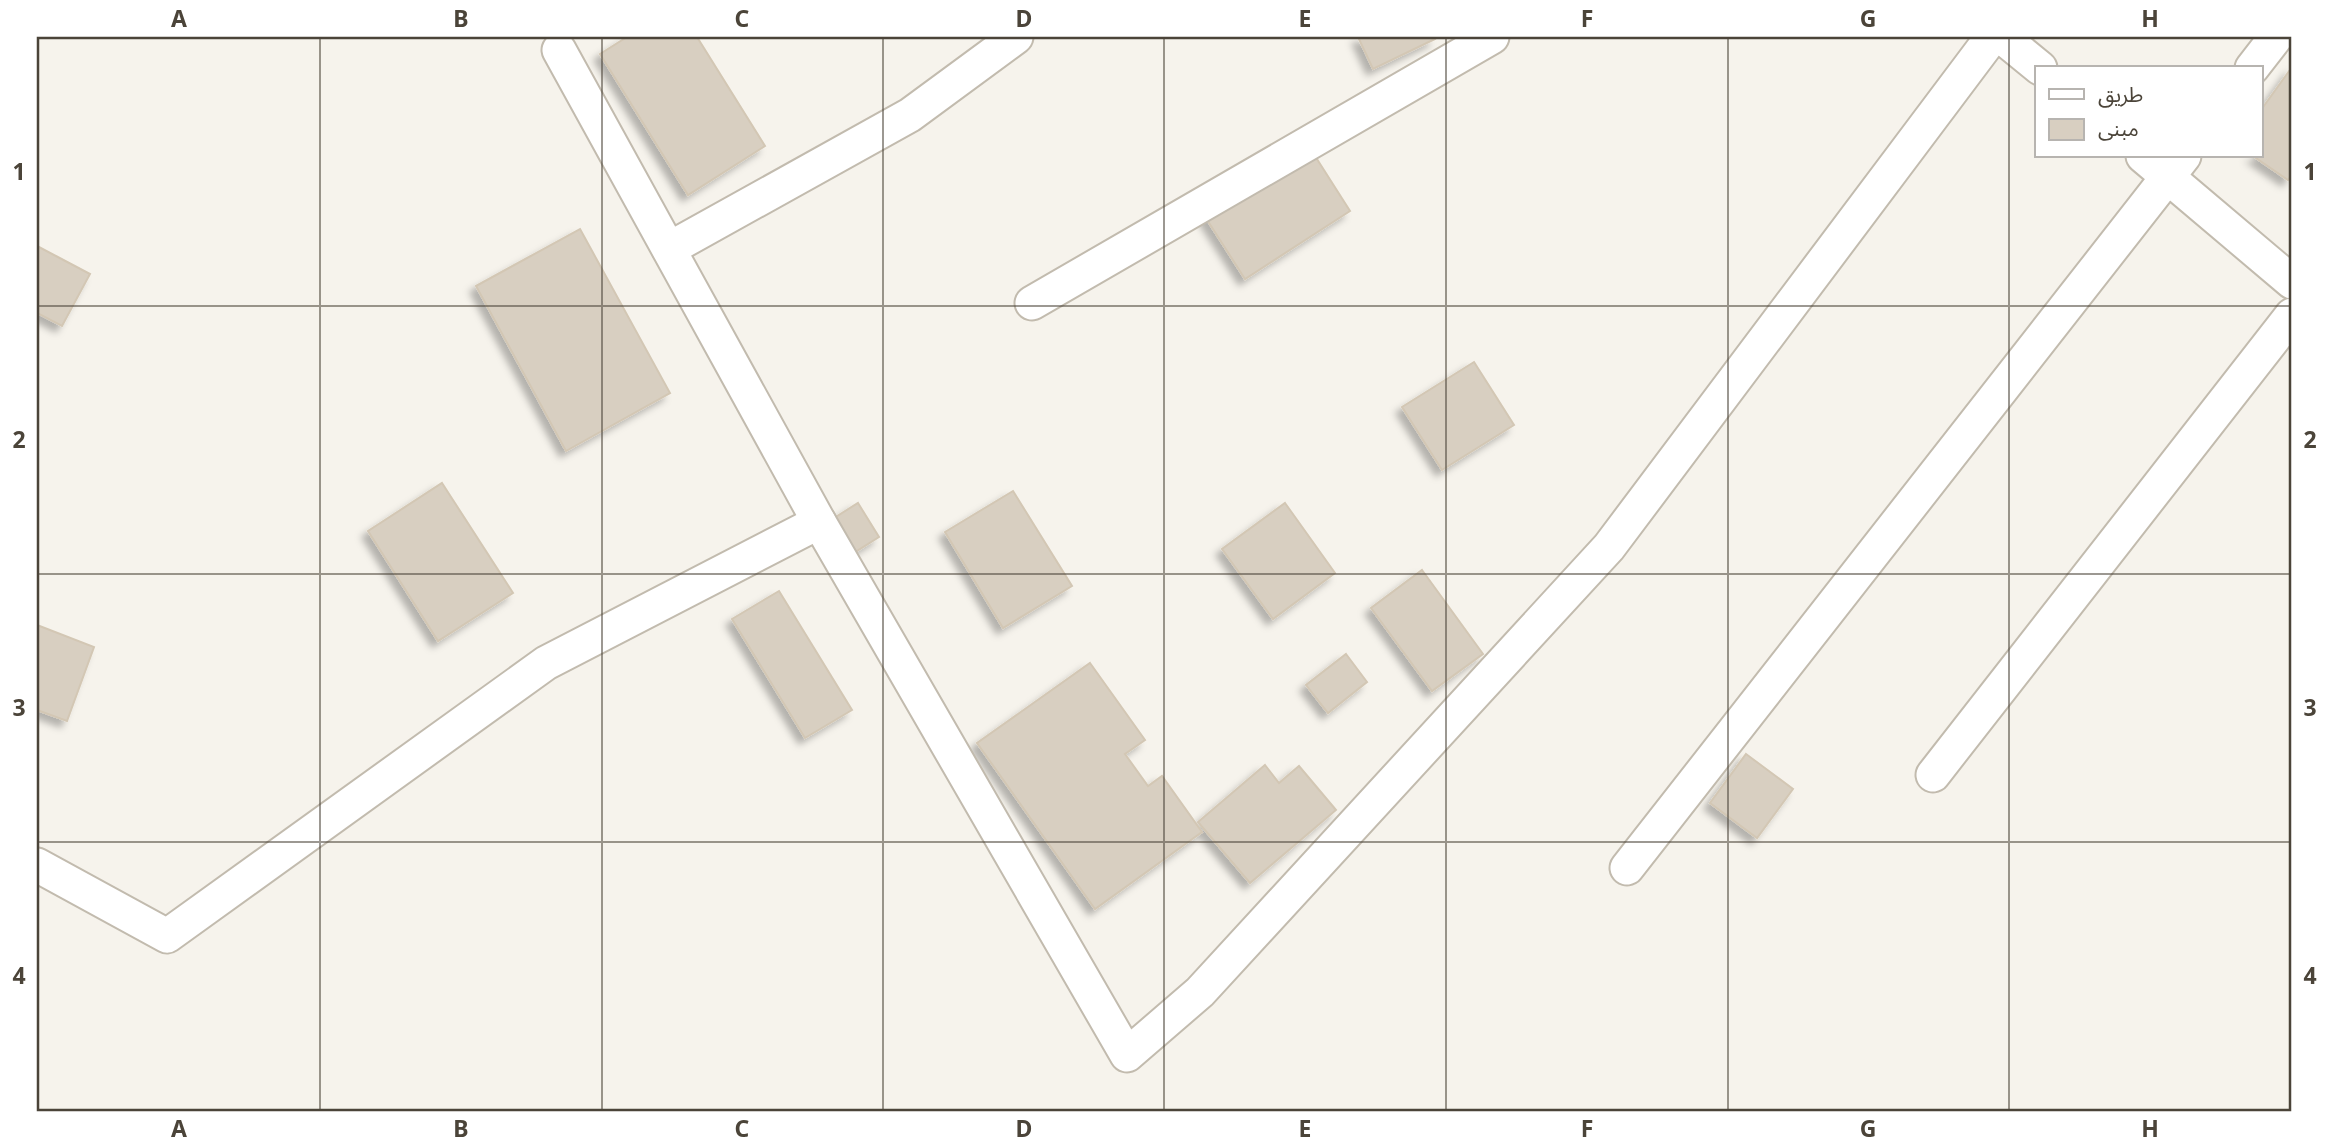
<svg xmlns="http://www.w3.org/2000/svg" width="2329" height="1148" font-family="'Noto Sans','Noto Sans Arabic',sans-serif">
  <defs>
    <filter id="shadow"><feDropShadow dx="-6" dy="6" stdDeviation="3.5" flood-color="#0004"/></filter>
  </defs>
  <rect width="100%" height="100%" fill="#f6f3ec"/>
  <g fill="#d8cfc1" stroke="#d3c7b4" stroke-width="2" filter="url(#shadow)">
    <polygon points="627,37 697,37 765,146 688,195 600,54"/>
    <polygon points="1358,37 1434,37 1435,39 1373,69"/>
    <polygon points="2292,67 2292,174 2288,180 2253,156 2261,156 2261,110"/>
    <polygon points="1301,134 1350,211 1245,279 1195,201"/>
    <polygon points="580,229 670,393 566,451 476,286"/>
    <polygon points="37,246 90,274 62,326 37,313"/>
    <polygon points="1474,362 1514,425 1442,470 1402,407"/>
    <polygon points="442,483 513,593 438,641 368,531"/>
    <polygon points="1013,491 1072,586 1003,628 945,532"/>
    <polygon points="858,503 879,537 852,554 831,520"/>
    <polygon points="1285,503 1335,573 1273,619 1222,549"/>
    <polygon points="1422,570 1483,654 1432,691 1371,608"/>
    <polygon points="779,591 852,710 805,738 732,619"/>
    <polygon points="37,625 94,647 67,721 37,710"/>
    <polygon points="1346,654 1367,682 1328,713 1306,685"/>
    <polygon points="1090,663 1145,740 1125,754 1148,786 1162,776 1202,832 1095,909 977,743"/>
    <polygon points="1746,754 1793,789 1757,838 1710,803"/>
    <polygon points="1265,765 1279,783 1299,766 1336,810 1250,883 1198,822"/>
  </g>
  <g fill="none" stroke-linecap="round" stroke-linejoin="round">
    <g stroke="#c2bbae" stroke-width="37">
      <g id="street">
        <polyline points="2002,37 2040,68"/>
        <polyline points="559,50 819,522 1127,1055 1200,992 1609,547 1992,37"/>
        <polyline points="2252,68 2276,37"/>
        <polyline points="2143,156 2292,282"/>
        <polyline points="669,249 910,115 1016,37"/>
        <polyline points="1032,303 1492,37"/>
        <polyline points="1933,775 2292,315"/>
        <polyline points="37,865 167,936 546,663 819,522"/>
        <polyline points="1627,868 2184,156"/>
      </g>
    </g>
    <use href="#street" stroke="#fff" stroke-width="33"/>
  </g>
  <path fill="none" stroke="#4b4439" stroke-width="2" stroke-opacity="0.55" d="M320,37V1111M602,37V1111M883,37V1111M1164,37V1111M1446,37V1111M1728,37V1111M2009,37V1111M37,306H2292M37,574H2292M37,842H2292"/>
  <rect width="2329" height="1148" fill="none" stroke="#ffffff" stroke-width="77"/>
  <rect x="2035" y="66" width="228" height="91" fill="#ffffff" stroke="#b7b4b0" stroke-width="2"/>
  <rect x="2049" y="89" width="35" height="10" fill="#ffffff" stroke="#b7b4b0" stroke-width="2"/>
  <text x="2098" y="102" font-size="21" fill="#4b4439">طريق</text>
  <rect x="2049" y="119" width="35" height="21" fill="#d8cfc1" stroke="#b7b4b0" stroke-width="2"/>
  <text x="2098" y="136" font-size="21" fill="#4b4439">مبنى</text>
  <rect x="38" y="38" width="2252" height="1072" fill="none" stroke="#4b4439" stroke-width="2.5"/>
  <g font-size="23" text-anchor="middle" font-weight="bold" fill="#4b4439">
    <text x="179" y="27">A</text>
    <text x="461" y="27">B</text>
    <text x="742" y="27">C</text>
    <text x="1024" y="27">D</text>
    <text x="1305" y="27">E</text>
    <text x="1587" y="27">F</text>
    <text x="1868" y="27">G</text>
    <text x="2150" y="27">H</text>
    <text x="19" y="180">1</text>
    <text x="2310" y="180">1</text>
    <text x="19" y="448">2</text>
    <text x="2310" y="448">2</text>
    <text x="19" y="716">3</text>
    <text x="2310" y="716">3</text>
    <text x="19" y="984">4</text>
    <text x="2310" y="984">4</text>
    <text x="179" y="1137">A</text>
    <text x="461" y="1137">B</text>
    <text x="742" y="1137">C</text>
    <text x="1024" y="1137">D</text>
    <text x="1305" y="1137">E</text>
    <text x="1587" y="1137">F</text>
    <text x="1868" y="1137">G</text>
    <text x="2150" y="1137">H</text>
  </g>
</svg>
